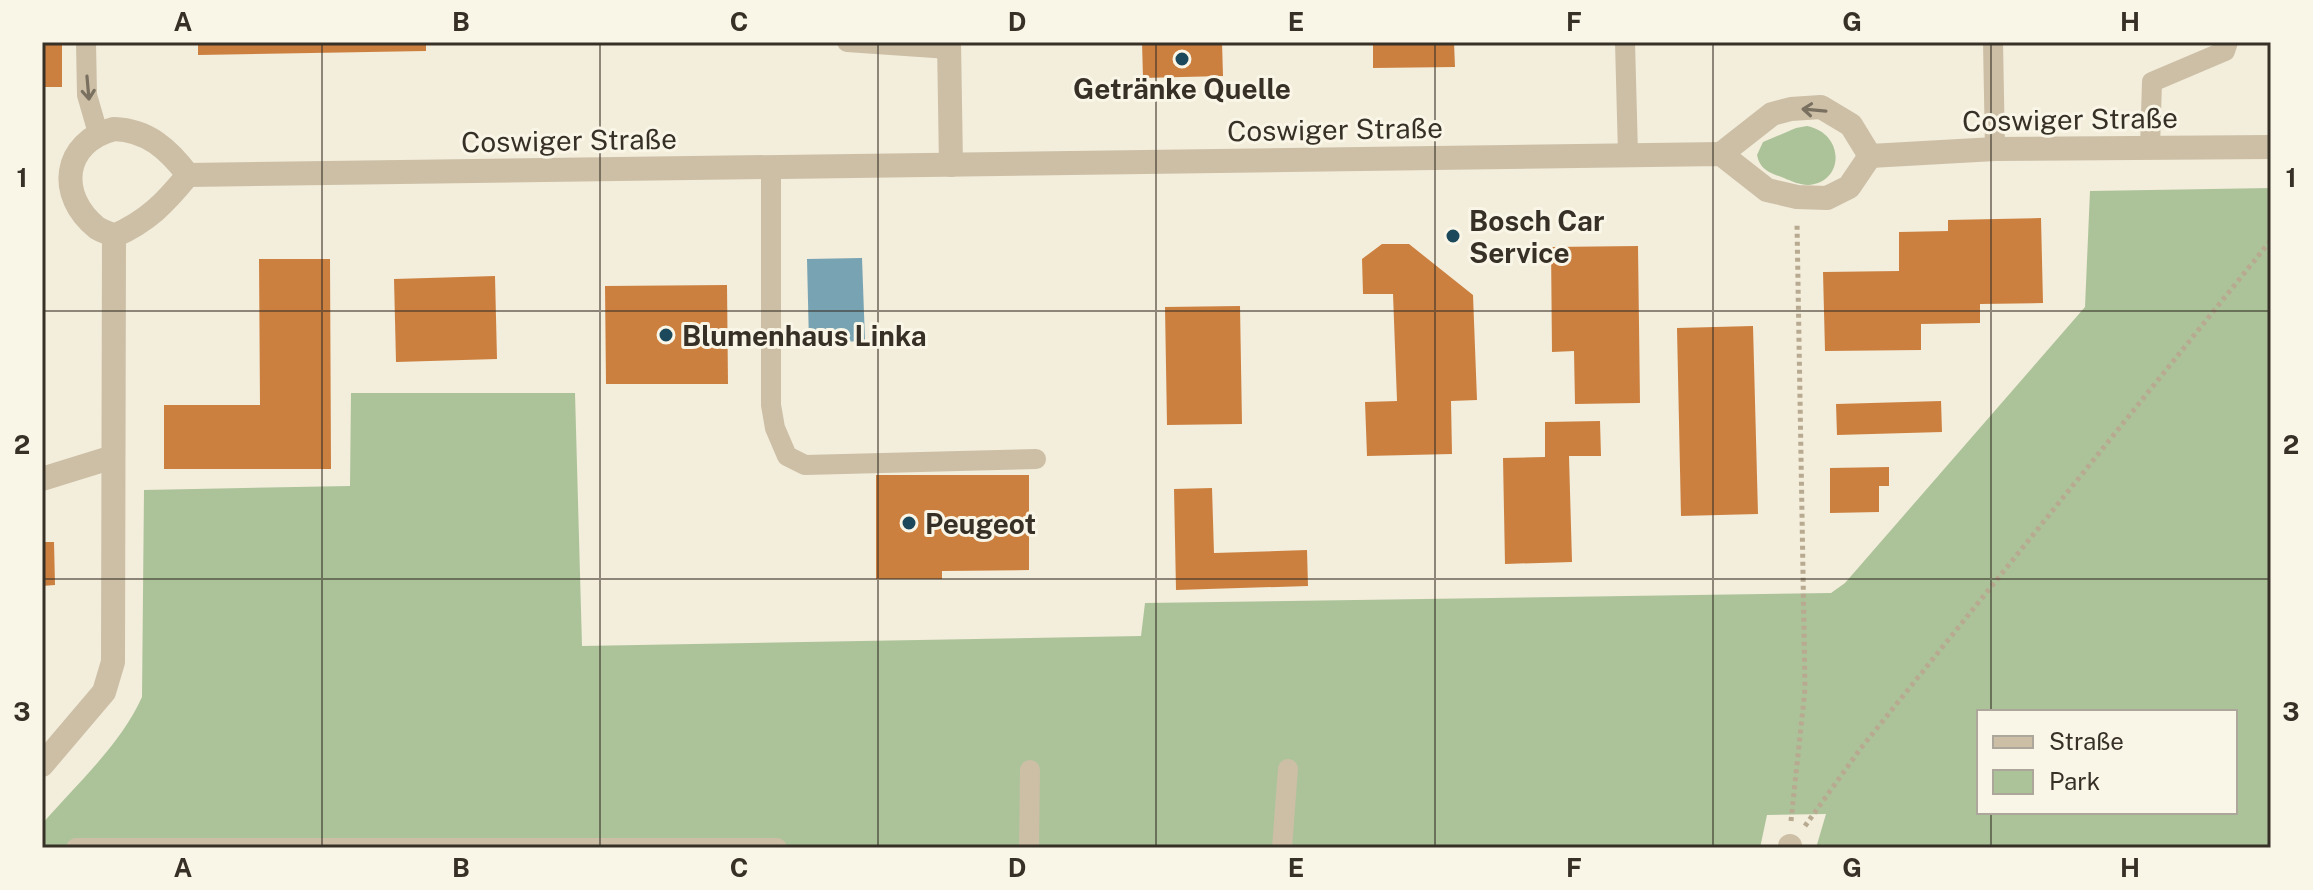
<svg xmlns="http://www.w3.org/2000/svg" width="2313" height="890" font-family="'Public Sans',sans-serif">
  <rect width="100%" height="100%" fill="#f3eddb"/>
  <g fill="#acc39a" fill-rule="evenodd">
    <path d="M1807,126C1846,134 1844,183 1808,185C1800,185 1791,181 1784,178C1770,173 1760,170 1757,155L1763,142L1796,128Z"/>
    <path d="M2271,188V848H1816L1826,814L1767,815L1760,848H42V824C76,785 121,744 142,697L144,490L350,486L351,393H575L582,646L1141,636L1145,603L1831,593L1845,583L2085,307L2090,191ZM1979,712H2235V812H1979Z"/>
  </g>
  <polygon fill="#78a3b2" points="862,258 865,341 809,343 807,259"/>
  <g fill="#cc8040">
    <rect x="42" y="42" width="20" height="45"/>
    <polygon points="198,42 426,42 426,51 198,55"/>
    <polygon points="1142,42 1222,42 1223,76 1143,78"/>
    <polygon points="1373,42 1454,42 1455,67 1373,68"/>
    <polygon points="2041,218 2043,303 1980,304 1980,323 1921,324 1921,350 1825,351 1823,272 1899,271 1899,232 1948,231 1948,220"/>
    <polygon points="1382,244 1409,244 1473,295 1477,400 1451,401 1452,454 1367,456 1365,402 1397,401 1393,294 1363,294 1362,259"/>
    <polygon points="1638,246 1640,403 1575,404 1574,351 1552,352 1551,247"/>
    <polygon points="259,259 330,259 331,469 164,469 164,405 260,405"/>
    <polygon points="495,276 497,359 396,362 394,279"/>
    <polygon points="727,285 728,384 606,384 605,286"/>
    <polygon points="1240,306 1242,424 1167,425 1165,307"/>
    <polygon points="1753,326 1758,514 1681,516 1677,328"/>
    <polygon points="1941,401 1942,432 1837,435 1836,404"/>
    <polygon points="1600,421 1601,456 1569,456 1572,562 1505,564 1503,458 1545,457 1545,422"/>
    <polygon points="1889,467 1889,486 1879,486 1879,512 1830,513 1830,468"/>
    <polygon points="876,475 1029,475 1029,570 942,571 942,579 876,579"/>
    <polygon points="1212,488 1214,553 1307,550 1308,586 1176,590 1174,489"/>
    <polygon points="42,542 54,542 55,585 42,586"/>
  </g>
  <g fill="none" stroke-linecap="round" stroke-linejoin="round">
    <g stroke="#b8aa90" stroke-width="5" stroke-dasharray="4 4" stroke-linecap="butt">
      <polyline points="1791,821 1805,689 1797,224"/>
      <polyline points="1805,826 1861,748 2271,240"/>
    </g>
    <g stroke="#ccbfa6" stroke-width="20">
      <polyline points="86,42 87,95 98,133"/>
      <polyline points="847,42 949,49"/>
      <polyline points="1625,42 1628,154"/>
      <polyline points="1993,42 1995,149"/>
      <polyline points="2150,148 2152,82 2225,51 2228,42"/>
      <polyline points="771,167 771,405 775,428 787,456 805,465 1036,459"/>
      <polyline points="76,848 777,848"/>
      <polyline points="1029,848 1030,770"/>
      <polyline points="1282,848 1288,769"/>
    </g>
    <g stroke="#ccbfa6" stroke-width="24">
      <polyline points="949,42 951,165"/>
      <path d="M114,129C148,130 169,150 188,175C165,203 148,221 114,236C109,233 102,231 97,228C56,195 63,142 114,129Z"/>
      <polyline points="1721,154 1772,114 1791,109 1821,107 1851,125 1870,156"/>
      <polyline points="1870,156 1995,149 2271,147"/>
      <polyline points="188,175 1721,154 1767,190 1797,197 1827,198 1849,187 1870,156"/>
      <polyline points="42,479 113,457"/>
      <polyline points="42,765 104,692 113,662 114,236"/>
      <polyline points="1790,848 1790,846"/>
    </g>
  </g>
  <defs><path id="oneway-shaft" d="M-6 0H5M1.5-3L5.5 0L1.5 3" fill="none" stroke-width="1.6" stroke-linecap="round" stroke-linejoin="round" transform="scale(2)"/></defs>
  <g stroke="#7a7060">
    <use href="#oneway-shaft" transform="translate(88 88) rotate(85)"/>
    <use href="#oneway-shaft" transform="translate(1814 110) rotate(-175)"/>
  </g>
  <path fill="none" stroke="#373027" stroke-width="2" stroke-opacity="0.55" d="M322,42V848M600,42V848M878,42V848M1156,42V848M1435,42V848M1713,42V848M1991,42V712M42,311H2271M42,579H2271M1991,812V848"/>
  <g fill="#1b495b" stroke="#faf6e7" stroke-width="3">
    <circle cx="1182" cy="59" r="8"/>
    <circle cx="1453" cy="236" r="8"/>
    <circle cx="666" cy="335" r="8"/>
    <circle cx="909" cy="523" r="8"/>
  </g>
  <g text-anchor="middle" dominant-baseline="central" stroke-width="6" stroke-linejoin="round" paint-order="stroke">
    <g font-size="28" font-weight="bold" fill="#373027" stroke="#faf6e7" text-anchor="start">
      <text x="1182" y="88" text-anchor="middle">Getränke Quelle</text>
      <text x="1469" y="220">Bosch Car<tspan x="1469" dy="32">Service</tspan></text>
      <text x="682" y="335">Blumenhaus Linka</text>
      <text x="925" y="523">Peugeot</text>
    </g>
    <g font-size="28" fill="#373027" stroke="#faf6e7">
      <text transform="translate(2070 119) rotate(-1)">Coswiger Straße</text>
      <text transform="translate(1335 129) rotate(-1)">Coswiger Straße</text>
      <text transform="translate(569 140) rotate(-1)">Coswiger Straße</text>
    </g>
  </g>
  <rect width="2313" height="890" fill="none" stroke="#faf6e7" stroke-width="88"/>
  <rect x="1977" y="710" width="260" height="104" fill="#faf6e7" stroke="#aca79a" stroke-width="2"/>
  <rect x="1993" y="736" width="40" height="12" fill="#ccbfa6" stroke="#aca79a" stroke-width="2"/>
  <text x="2049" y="750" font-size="24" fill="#373027">Straße</text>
  <rect x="1993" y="770" width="40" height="24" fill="#acc39a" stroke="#aca79a" stroke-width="2"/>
  <text x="2049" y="790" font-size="24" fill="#373027">Park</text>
  <rect x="44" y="44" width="2225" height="802" fill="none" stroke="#373027" stroke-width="3"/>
  <g font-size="26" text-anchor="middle" font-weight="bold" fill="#373027">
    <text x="183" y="31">A</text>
    <text x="461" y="31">B</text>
    <text x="739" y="31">C</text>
    <text x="1017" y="31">D</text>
    <text x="1296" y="31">E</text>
    <text x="1574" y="31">F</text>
    <text x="1852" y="31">G</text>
    <text x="2130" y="31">H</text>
    <text x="22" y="187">1</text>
    <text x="2291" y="187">1</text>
    <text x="22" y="454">2</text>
    <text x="2291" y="454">2</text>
    <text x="22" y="721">3</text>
    <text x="2291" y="721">3</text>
    <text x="183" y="877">A</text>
    <text x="461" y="877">B</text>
    <text x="739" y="877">C</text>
    <text x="1017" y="877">D</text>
    <text x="1296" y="877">E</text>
    <text x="1574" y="877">F</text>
    <text x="1852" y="877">G</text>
    <text x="2130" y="877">H</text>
  </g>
</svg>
